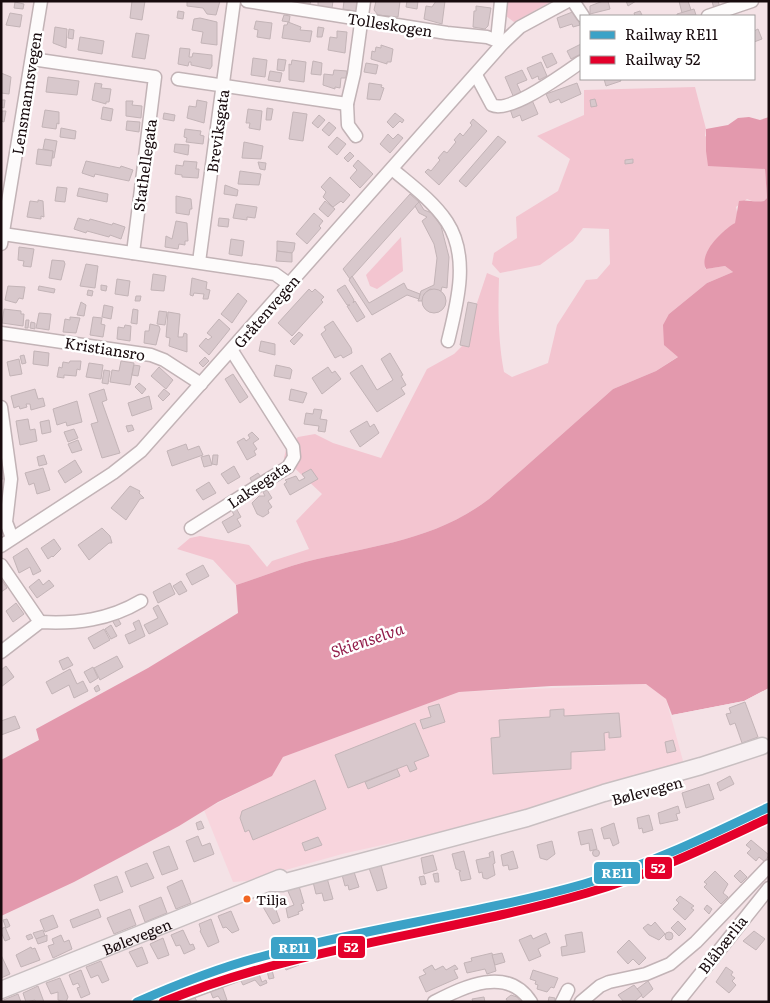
<svg xmlns="http://www.w3.org/2000/svg" width="770" height="1003" font-family="Literata,serif">
  <rect width="100%" height="100%" fill="#f4e2e6"/>
  <polygon fill="#f8d5dd" points="646,684 666,699 685,768 503,818 342,854 247,881 233,882 204,810 272,776 283,757 459,692"/>
  <g fill="#f3c5d0">
    <polygon points="506,1 552,1 514,22 506,16"/>
    <path d="M695,87L706,129L705,136L759,168L765,169L767,198L764,201L757,203L747,199L736,207L738,217L735,223L720,235L706,254L705,269L725,266L733,272L707,283L669,314L679,356L656,371L613,389L489,499C434,541 370,546 305,562C282,568 259,578 236,585L213,560L177,549L190,538L200,536L249,545L267,567L272,561L309,549L296,521L322,494L284,458L286,450L298,437L315,434L333,443L381,458L427,369L454,354L466,342L474,312L487,273L499,278C498,310 498,340 504,372L512,377L548,363L557,325L586,280L597,279L610,264L609,229L583,228L573,241L540,265L500,273L492,264L494,253L517,238L516,217L558,191L570,159L537,136L584,115V90Z"/>
    <polygon points="401,237 403,271 377,289 370,286 366,275"/>
  </g>
  <path fill="#e399ad" d="M749,117L760,120L769,117V688L744,701L672,715L666,699L646,684L551,686L459,692L283,757L272,776L218,802L179,826L74,882L1,916V760L39,740L36,729L148,668L238,613L236,585C259,578 282,568 305,562C370,546 434,541 489,499L613,389L656,371L678,357L664,345L663,325L669,314L707,283L733,272L725,266L706,269C698,253 723,230 735,223L739,201C748,199 754,203 764,201L767,198L765,169L708,166L706,151V129L728,125L738,118Z"/>
  <polygon fill="#f4e2e6" points="769,688 769,691 761,696 746,703 673,718 672,715 744,701"/>
  <g fill="#d8c8cc" stroke="#c3b4b7">
    <polygon points="132,1 145,1 142,20 130,18"/>
    <polygon points="187,1 220,1 216,15 207,14 203,8 187,6"/>
    <polygon points="295,1 311,1 310,4"/>
    <polygon points="318,1 333,1 332,8 318,6"/>
    <polygon points="344,1 360,1 359,8 355,11 343,9"/>
    <polygon points="376,1 400,1 398,17 378,15 374,10"/>
    <polygon points="407,1 418,1 417,9 406,7"/>
    <polygon points="436,1 445,1 442,24 424,19 426,6 432,7"/>
    <polygon points="603,1 608,1 610,9 590,14 590,6"/>
    <polygon points="626,1 636,1 628,6"/>
    <polygon points="679,1 688,1 691,10 682,13"/>
    <polygon points="712,1 718,1 720,7 714,9"/>
    <polygon points="15,2 24,4 23,9 14,8"/>
    <polygon points="476,6 491,8 488,26 485,29 473,27 474,11 476,11"/>
    <polygon points="694,9 696,15 677,16 677,14"/>
    <polygon points="178,11 184,12 183,19 177,18"/>
    <polygon points="575,11 580,25 573,27 572,24 560,28 557,18"/>
    <polygon points="640,11 642,15 635,16 634,13"/>
    <polygon points="10,13 22,15 20,27 6,25"/>
    <polygon points="284,15 290,16 289,22 282,21"/>
    <polygon points="200,18 217,22 217,45 201,43 203,32 192,30 194,19"/>
    <polygon points="256,21 272,23 270,39 257,37 258,30 254,29"/>
    <polygon points="288,22 301,27 300,30 312,31 310,42 282,38 284,25 287,25"/>
    <polygon points="55,27 67,29 66,48 53,43"/>
    <polygon points="318,27 324,28 322,37 317,37"/>
    <polygon points="69,29 74,30 73,39 68,38"/>
    <polygon points="758,29 762,39 754,42 754,31"/>
    <polygon points="337,31 347,32 345,53 328,50 330,37 337,38"/>
    <polygon points="136,33 149,35 145,59 132,57"/>
    <polygon points="80,37 104,41 102,54 78,50"/>
    <polygon points="581,44 581,54 571,59 567,51"/>
    <polygon points="381,45 393,49 391,62 387,62 387,64 371,59 372,51 375,52 376,47 381,48"/>
    <polygon points="180,48 190,49 189,57 192,57 193,53 212,55 212,66 210,69 191,65 191,62 189,62 188,66 178,64"/>
    <polygon points="552,53 557,63 547,68 542,57"/>
    <polygon points="253,58 267,60 265,77 251,75"/>
    <polygon points="278,59 286,60 284,71 277,70"/>
    <polygon points="292,60 306,62 304,82 289,80 289,64 291,65"/>
    <polygon points="313,61 322,63 321,75 311,74"/>
    <polygon points="541,62 547,76 539,80 538,76 532,79 527,68"/>
    <polygon points="366,63 378,65 376,74 364,72"/>
    <polygon points="334,70 347,71 346,78 341,78 340,88 335,87 335,89 323,85 324,74 333,75"/>
    <polygon points="522,70 527,80 517,84 522,95 514,98 505,77"/>
    <polygon points="270,71 282,73 280,82 268,80"/>
    <polygon points="1,73 11,77 9,94 1,93"/>
    <polygon points="48,77 79,81 77,95 46,92"/>
    <polygon points="604,79 620,79 621,81 606,86"/>
    <polygon points="95,83 102,84 101,88 111,89 109,102 106,102 106,104 92,100"/>
    <polygon points="369,83 382,85 381,87 384,88 380,100 367,99"/>
    <polygon points="577,83 581,94 561,103 559,99 550,103 546,94"/>
    <polygon points="595,99 597,106 591,107 590,100"/>
    <polygon points="1,100 5,100 4,108 1,107"/>
    <polygon points="197,100 207,102 204,123 187,118 189,106 196,107"/>
    <polygon points="532,100 538,114 522,121 520,115 513,118 510,109"/>
    <polygon points="126,101 133,101 132,105 142,106 141,118 126,116"/>
    <polygon points="103,107 113,109 111,121 101,119"/>
    <polygon points="267,108 273,109 271,120 266,120"/>
    <polygon points="248,109 262,111 260,130 249,128 250,123 246,123"/>
    <polygon points="45,110 59,112 59,124 57,123 56,129 42,127"/>
    <polygon points="2,111 6,111 4,122 1,121"/>
    <polygon points="293,112 307,114 303,141 289,139"/>
    <polygon points="164,113 175,115 174,121 163,119"/>
    <polygon points="395,113 404,120 402,123 400,121 393,128 387,122"/>
    <polygon points="319,115 325,120 318,128 312,123"/>
    <polygon points="473,119 487,131 439,185 425,172 428,169 431,171 440,160 438,158 444,151 447,153 456,142 454,140 460,133 463,136 472,125 470,123"/>
    <polygon points="127,121 140,122 139,132 126,130"/>
    <polygon points="329,122 336,128 329,136 322,130"/>
    <polygon points="61,128 76,131 75,139 60,137"/>
    <polygon points="185,129 201,131 200,135 204,136 203,144 186,142 187,138 184,137"/>
    <polygon points="388,134 393,139 398,134 403,138 390,153 380,144"/>
    <polygon points="498,136 506,142 466,187 459,181"/>
    <polygon points="337,137 346,144 337,155 328,147"/>
    <polygon points="45,139 57,141 54,158 52,158 53,151 43,149"/>
    <polygon points="244,142 263,146 261,159 242,158"/>
    <polygon points="175,144 189,145 188,155 174,152"/>
    <polygon points="38,149 53,151 51,166 36,164"/>
    <polygon points="350,152 354,156 348,162 344,158"/>
    <polygon points="633,159 633,163 625,164 625,160"/>
    <polygon points="358,160 373,174 360,188 350,178 357,170 353,166"/>
    <polygon points="86,161 120,168 121,166 133,170 129,181 95,174 94,177 82,173"/>
    <polygon points="184,161 197,162 196,169 199,169 198,178 182,177 182,175 175,174 176,165 183,166"/>
    <polygon points="258,162 266,163 265,170 260,169"/>
    <polygon points="240,171 261,174 259,185 238,184"/>
    <polygon points="330,177 350,195 343,203 341,201 333,207 323,197 326,192 321,187"/>
    <polygon points="225,185 238,190 237,196 224,194"/>
    <polygon points="57,187 67,188 65,202 55,201"/>
    <polygon points="79,188 108,194 107,202 77,196"/>
    <polygon points="410,194 419,202 350,279 343,269"/>
    <polygon points="176,196 191,199 192,209 190,209 189,215 176,213"/>
    <polygon points="38,200 43,201 44,217 41,216 41,219 27,217 30,201 38,202"/>
    <polygon points="325,201 335,209 328,217 319,209"/>
    <polygon points="419,202 424,210 432,213 441,226 449,257 447,288 442,287 441,291 430,289 424,294 422,301 418,301 421,291 434,285 437,258 434,244 422,221 427,217 419,213 415,206"/>
    <polygon points="236,204 257,207 255,218 247,217 247,220 233,218"/>
    <polygon points="314,213 323,221 319,226 321,228 307,244 296,234"/>
    <polygon points="78,218 89,221 90,219 112,225 113,223 125,227 121,239 110,235 109,237 87,231 86,233 74,229"/>
    <polygon points="219,218 229,219 228,227 218,226"/>
    <polygon points="176,221 187,223 188,241 185,241 185,245 179,244 178,249 165,247 166,236 172,239"/>
    <polygon points="231,239 244,241 242,256 229,254"/>
    <polygon points="277,241 295,243 294,250 292,253 277,251"/>
    <polygon points="19,247 34,249 31,267 23,266 24,261 18,260"/>
    <polygon points="277,251 292,253 292,262 276,261"/>
    <polygon points="52,260 64,261 65,264 61,280 49,278"/>
    <polygon points="86,264 98,266 95,288 80,286"/>
    <polygon points="153,274 166,276 164,291 151,290"/>
    <polygon points="352,276 369,303 404,283 407,289 420,294 419,299 407,295 372,315 349,280"/>
    <polygon points="192,278 207,282 206,289 210,290 208,299 203,299 204,294 194,293 193,296 190,295"/>
    <polygon points="117,279 130,281 128,296 115,294"/>
    <polygon points="101,285 107,286 106,291 101,290"/>
    <polygon points="345,285 354,300 353,303 355,301 365,317 357,322 347,306 350,305 347,305 337,290"/>
    <polygon points="8,286 25,287 23,299 19,298 16,303 5,300"/>
    <polygon points="39,286 55,289 54,293 38,290"/>
    <circle cx="434" cy="301" r="12"/>
    <polygon points="309,289 312,292 315,289 324,297 321,300 323,302 292,336 278,323"/>
    <polygon points="88,290 93,291 92,296 87,295"/>
    <polygon points="238,293 247,301 232,323 221,314"/>
    <polygon points="136,296 141,296 140,301 135,301"/>
    <polygon points="81,302 86,305 84,316 77,315"/>
    <polygon points="468,302 477,304 469,347 460,345"/>
    <polygon points="104,305 113,307 111,319 102,317"/>
    <polygon points="4,309 21,311 21,314 24,314 23,326 2,323"/>
    <polygon points="133,309 138,310 137,324 131,323"/>
    <polygon points="159,311 167,312 165,325 157,324"/>
    <polygon points="168,312 180,314 178,337 183,337 184,333 187,334 187,352 169,346 170,338 166,337"/>
    <polygon points="39,313 51,314 49,330 36,328"/>
    <polygon points="70,317 80,318 76,333 63,332 65,319 70,320"/>
    <polygon points="93,317 102,318 101,324 105,325 103,337 90,335"/>
    <polygon points="219,319 230,329 209,355 199,346 206,338 208,340 212,337 207,333"/>
    <polygon points="26,320 29,320 28,328 25,328"/>
    <polygon points="333,321 351,348 352,353 343,358 341,355 335,358 321,334 326,330 324,327"/>
    <polygon points="31,322 35,323 35,329 30,328"/>
    <polygon points="150,324 159,326 160,329 156,345 144,343 145,331 149,331"/>
    <polygon points="125,325 131,326 130,341 117,339 118,327 124,328"/>
    <polygon points="299,332 303,335 294,345 290,341"/>
    <polygon points="261,341 275,344 275,355 259,351"/>
    <polygon points="34,351 49,353 48,366 33,364"/>
    <polygon points="390,353 403,375 401,376 406,385 401,388 405,394 377,412 350,373 362,365 377,390 393,380 381,359"/>
    <polygon points="24,355 26,363 22,364 20,356"/>
    <polygon points="205,357 209,361 203,367 199,363"/>
    <polygon points="19,359 22,374 10,376 7,362"/>
    <polygon points="70,361 81,361 80,370 77,369 76,376 64,375 64,378 57,377 59,367 62,368 63,362 69,363"/>
    <polygon points="121,361 134,363 130,385 110,382 112,370 119,371"/>
    <polygon points="89,363 103,365 101,379 86,377"/>
    <polygon points="134,365 140,366 138,376 132,375"/>
    <polygon points="276,365 290,368 292,370 290,379 274,376"/>
    <polygon points="159,367 173,380 166,389 151,376"/>
    <polygon points="328,367 332,373 335,371 341,379 322,394 312,378"/>
    <polygon points="104,370 110,371 108,384 102,383"/>
    <polygon points="233,374 248,397 240,403 225,379"/>
    <polygon points="139,383 146,389 142,394 135,387"/>
    <polygon points="35,389 38,399 43,398 45,406 31,410 30,404 26,404 27,407 20,409 19,406 14,408 11,396"/>
    <polygon points="104,389 107,400 102,402 120,453 102,458 91,424 98,422 89,394"/>
    <polygon points="164,389 170,394 163,401 158,396"/>
    <polygon points="291,389 307,393 303,403 289,400"/>
    <polygon points="149,396 152,409 132,416 128,403"/>
    <polygon points="77,401 82,422 67,426 66,422 57,425 53,409"/>
    <polygon points="314,409 322,410 320,419 327,420 325,432 318,431 319,426 304,424 306,413 313,414"/>
    <polygon points="28,419 30,430 35,429 37,441 20,445 16,421"/>
    <polygon points="49,420 51,432 42,434 40,422"/>
    <polygon points="367,421 370,427 374,424 379,433 360,447 350,431"/>
    <polygon points="132,425 134,430 128,432 126,426"/>
    <polygon points="74,429 78,438 68,442 64,432"/>
    <polygon points="252,432 259,439 253,443 257,449 254,451 256,455 247,460 237,442 244,438 246,441 250,438 248,435"/>
    <polygon points="78,440 82,450 72,453 68,444"/>
    <polygon points="186,444 188,450 199,446 203,455 172,466 167,451"/>
    <polygon points="44,455 47,464 39,466 37,457"/>
    <polygon points="209,455 212,465 204,467 201,457"/>
    <polygon points="213,455 218,455 217,465 212,464"/>
    <polygon points="75,460 82,472 65,483 58,471"/>
    <polygon points="234,466 240,477 228,484 221,474"/>
    <polygon points="43,468 50,490 37,494 34,483 29,485 25,473"/>
    <polygon points="311,469 318,479 290,495 284,484 287,482 285,480 296,476 299,481 305,478 302,474"/>
    <rect x="1" y="470" width="4" height="9"/>
    <polygon points="258,473 261,477 252,482 250,478"/>
    <polygon points="209,482 216,493 203,500 196,490"/>
    <polygon points="130,486 140,491 139,493 144,498 140,499 126,520 111,508"/>
    <polygon points="267,490 272,498 268,501 272,507 268,510 269,513 263,517 257,514 252,503 259,496 265,496 263,492"/>
    <polygon points="236,508 241,517 237,519 241,526 228,533 222,522 234,515 232,511"/>
    <polygon points="102,528 110,536 112,543 109,543 89,560 78,545"/>
    <polygon points="54,539 61,549 53,557 52,556 48,559 41,548"/>
    <polygon points="27,548 41,571 33,575 30,567 19,573 13,557"/>
    <polygon points="203,565 209,576 192,585 186,574"/>
    <polygon points="1,579 7,588 1,592"/>
    <polygon points="39,579 43,585 49,580 54,586 37,598 29,587"/>
    <polygon points="181,581 187,591 179,595 173,586"/>
    <polygon points="170,583 175,594 158,603 153,592"/>
    <polygon points="16,603 24,614 13,622 6,611"/>
    <polygon points="158,605 168,624 149,634 144,625 158,618 153,608"/>
    <polygon points="117,617 121,624 116,627 112,620"/>
    <polygon points="139,620 145,636 129,644 125,635 136,630 133,623"/>
    <polygon points="111,625 117,636 111,639 105,629"/>
    <polygon points="104,629 110,640 94,649 88,638"/>
    <polygon points="117,656 123,667 100,680 94,668"/>
    <polygon points="68,657 73,665 63,670 59,661"/>
    <polygon points="6,666 14,677 1,687 1,670"/>
    <polygon points="93,667 98,678 90,683 84,672"/>
    <polygon points="70,669 77,684 83,681 88,691 74,698 69,685 52,694 46,682"/>
    <polygon points="98,685 100,690 96,692 94,688"/>
    <polygon points="745,702 758,737 742,743 735,723 730,725 726,714 731,713 729,708"/>
    <polygon points="439,704 445,722 423,729 420,720 431,717 428,707"/>
    <polygon points="564,709 564,716 619,713 621,737 609,738 609,732 604,733 605,750 571,752 571,769 493,774 491,738 500,737 499,720 550,717 550,710"/>
    <polygon points="15,716 20,728 1,735 1,721"/>
    <polygon points="415,723 429,756 414,762 417,769 410,772 407,765 348,788 335,755"/>
    <polygon points="673,740 676,751 667,753 665,742"/>
    <polygon points="397,769 400,776 368,789 365,782"/>
    <polygon points="730,776 734,784 720,791 717,783"/>
    <polygon points="315,780 326,809 253,840 249,830 245,832 240,818 242,811"/>
    <polygon points="709,784 714,799 686,808 682,793"/>
    <polygon points="678,806 680,813 676,814 678,820 660,824 658,813"/>
    <polygon points="649,815 653,830 643,833 642,828 639,829 637,818"/>
    <polygon points="201,821 204,828 198,830 196,823"/>
    <polygon points="614,823 619,843 613,846 610,838 604,839 601,828"/>
    <polygon points="592,829 597,849 590,851 589,843 581,845 578,832"/>
    <polygon points="198,836 202,846 210,843 214,854 194,862 186,841"/>
    <polygon points="318,837 322,845 305,851 302,843"/>
    <polygon points="751,840 769,855 765,862 759,857 756,861 747,853 751,849 746,845"/>
    <polygon points="552,841 555,854 547,860 540,858 537,845"/>
    <polygon points="169,846 178,869 162,875 153,852"/>
    <circle cx="596" cy="853" r="3.5"/>
    <polygon points="464,851 471,879 461,881 459,872 461,871 456,869 452,854"/>
    <polygon points="493,851 495,863 493,864 495,875 487,879 483,878 482,872 479,873 476,860 490,857 489,853"/>
    <polygon points="513,851 518,868 509,870 508,865 503,866 501,855"/>
    <polygon points="433,855 437,870 424,874 421,858"/>
    <polygon points="147,863 154,878 131,887 125,872"/>
    <polygon points="381,865 387,888 377,891 369,868"/>
    <polygon points="740,870 747,877 741,883 734,876"/>
    <polygon points="715,871 728,884 723,893 728,897 721,904 704,887 707,884 704,882"/>
    <polygon points="354,872 359,887 349,890 348,885 345,886 342,875"/>
    <polygon points="438,873 439,882 435,882 433,874"/>
    <polygon points="117,876 123,892 100,901 94,885"/>
    <polygon points="424,876 426,884 421,885 419,877"/>
    <polygon points="327,878 333,899 324,901 322,893 316,894 313,882"/>
    <polygon points="182,880 191,903 176,909 167,887"/>
    <polygon points="299,886 304,903 301,904 303,910 298,912 299,914 288,918 286,908 294,905 287,889"/>
    <polygon points="271,896 280,921 273,924 259,900"/>
    <polygon points="680,896 694,906 691,908 694,910 685,920 673,909 679,903 676,900"/>
    <polygon points="161,897 167,913 145,922 139,906"/>
    <polygon points="707,905 712,909 709,914 704,909"/>
    <polygon points="98,909 101,917 73,928 70,920"/>
    <polygon points="130,909 136,925 114,934 107,918"/>
    <polygon points="231,911 239,930 232,933 226,927 223,928 218,916"/>
    <polygon points="53,915 58,927 45,932 40,920"/>
    <polygon points="7,919 10,926 6,928 3,920"/>
    <polygon points="211,919 219,942 208,947 200,931 201,930 199,924"/>
    <polygon points="678,921 686,929 679,936 671,928"/>
    <polygon points="655,922 665,934 659,940 649,935 643,928 648,924 651,926"/>
    <polygon points="5,927 10,939 5,941 1,932 1,929"/>
    <polygon points="43,930 45,936 36,939 33,933"/>
    <polygon points="183,930 190,945 193,944 195,949 184,954 180,945 176,946 171,935"/>
    <polygon points="754,931 765,939 756,950 743,941"/>
    <polygon points="582,932 585,952 562,956 561,947 567,946 565,935"/>
    <circle cx="669" cy="936" r="4"/>
    <polygon points="546,933 550,943 538,949 541,956 529,961 519,940 531,935 533,939"/>
    <polygon points="31,934 33,938 28,940 26,936"/>
    <polygon points="47,935 47,941 38,944 36,939"/>
    <polygon points="61,935 64,942 69,940 72,949 53,958 48,946 54,944 52,939"/>
    <polygon points="163,938 169,955 158,959 150,944"/>
    <polygon points="629,940 646,958 639,965 633,959 628,964 617,952"/>
    <polygon points="31,947 32,949 35,948 40,960 21,967 16,955"/>
    <polygon points="142,947 148,963 137,967 129,952"/>
    <polygon points="492,953 496,971 487,974 485,969 467,973 464,963 472,961 471,958"/>
    <polygon points="502,953 505,962 495,965 492,955"/>
    <polygon points="1,955 10,974 1,978"/>
    <polygon points="295,956 299,965 286,970 282,962"/>
    <polygon points="101,961 109,980 102,983 98,975 91,978 86,967"/>
    <polygon points="432,965 435,970 443,966 446,970 455,965 458,969 454,970 458,978 426,992 419,977 426,974 423,970"/>
    <polygon points="726,967 733,972 731,975 735,978 732,981 736,985 729,993 716,982"/>
    <polygon points="81,970 90,994 81,998 77,988 80,987 78,983 73,985 69,975"/>
    <polygon points="272,970 274,978 269,979 267,971"/>
    <polygon points="533,970 558,978 554,988 551,987 547,992 537,989 538,985 535,984 536,981 530,979"/>
    <polygon points="255,974 259,974 262,982 266,980 267,983 260,986 255,980 243,985 239,977"/>
    <polygon points="60,978 68,997 66,1002 58,1000 58,992 51,994 46,983"/>
    <polygon points="648,981 653,989 643,998 637,989"/>
    <polygon points="221,983 227,1000 222,1002 218,996 213,998 209,988"/>
    <polygon points="634,985 642,995 634,1002 624,1002 618,995"/>
    <polygon points="38,986 44,1002 36,1002 35,1000 26,1002 23,993"/>
    <polygon points="193,993 197,1002 183,1002 181,998"/>
    <polygon points="18,994 21,1002 1,1002 1,1001"/>
    <polygon points="511,995 517,997 521,1002 508,1002 506,999"/>
    <polygon points="484,997 485,1002 473,1002 472,999"/>
    <polygon points="549,997 555,998 555,1002 548,1002"/>
  </g>
  <g fill="none" stroke-linecap="round" stroke-linejoin="round">
    <g stroke="#c2b3b6" stroke-width="15">
      <g id="minor">
        <polyline points="247,1 447,33 487,37 503,43"/>
        <polyline points="573,1 583,16"/>
        <polyline points="708,16 752,1"/>
        <polyline points="497,40 501,1"/>
        <polyline points="32,59 155,77 133,253"/>
        <path d="M476,75L492,105C510,114 565,73 581,62"/>
        <polyline points="178,79 347,104"/>
        <polyline points="356,136 348,125 347,104 354,74 364,1"/>
        <path d="M392,169C411,185 433,201 447,222C470,257 457,304 448,341"/>
        <polyline points="3,234 275,274 289,284"/>
        <polyline points="1,244 41,1"/>
        <polyline points="199,262 234,1"/>
        <polyline points="1,333 151,355 164,360 201,384"/>
        <polyline points="1,407 11,479 6,522 12,538"/>
        <polyline points="191,528 288,467 294,457 293,447 232,351"/>
        <polyline points="1,546 113,473 141,451 503,43 520,27 568,1"/>
        <polyline points="1,565 40,622"/>
        <path d="M1,652L40,622C76,624 109,620 141,601"/>
        <polyline points="164,1002 273,961"/>
        <path d="M434,1002C464,987 507,965 531,1002"/>
        <polyline points="562,1002 568,990"/>
        <polyline points="581,1002 600,986 609,982 646,974 670,964 696,942 769,866"/>
        <polyline points="678,1002 769,888"/>
      </g>
    </g>
    <g stroke="#c8bfc1" stroke-width="19">
      <g id="major">
        <polyline points="272,883 282,883 527,818 604,793 701,766 762,746"/>
        <path id="s1" d="M1,990L280,878"/>
      </g>
    </g>
    <use href="#minor" stroke="#fdfbfb" stroke-width="12"/>
    <use href="#major" stroke="#f7f0f2" stroke-width="16"/>
    <g stroke="#fff" stroke-width="12">
      <path id="rail-1" d="M137,1002C178,984 220,967 264,956C370,927 479,914 584,884C649,865 708,836 769,807"/>
    </g>
    <g stroke="#fff" stroke-width="12">
      <path id="rail-2" d="M163,1002C300,946 446,934 587,893C650,875 709,846 769,818"/>
    </g>
    <use href="#rail-1" stroke="#3ba2c7" stroke-width="9"/>
    <use href="#rail-2" stroke="#e4002b" stroke-width="9"/>
  </g>
  <circle fill="#f26522" stroke="#fff" stroke-width="2" cx="247" cy="899" r="4.5"/>
  <g text-anchor="middle" dominant-baseline="central" stroke-width="5" stroke-linejoin="round" paint-order="stroke">
    <g font-size="14" fill="#170a0d" stroke="#fff" text-anchor="start">
      <text x="256" y="899">Tilja</text>
    </g>
    <g font-size="15" fill="#170a0d" stroke="#fff">
      <text transform="translate(390 24) rotate(9)">Tolleskogen</text>
      <text transform="translate(26 93) rotate(-81)">Lensmannsvegen</text>
      <text transform="translate(217 131) rotate(-82)">Breviksgata</text>
      <text transform="translate(144 165) rotate(-82)">Stathellegata</text>
      <text transform="translate(266 311) rotate(-49)">Gråtenvegen</text>
      <text transform="translate(105 348) rotate(9)">Kristiansro</text>
      <text transform="translate(258 484) rotate(-34)">Laksegata</text>
      <text transform="translate(647 790) rotate(-15)">Bølevegen</text>
      <text stroke="none"><textPath href="#s1" startOffset="146">Bølevegen</textPath></text>
      <text transform="translate(722 944) rotate(-52)">Blåbærlia</text>
    </g>
    <g font-size="16" font-style="italic" fill="#931e4b" stroke="#fff">
      <text transform="translate(367 639) rotate(-19)">Skienselva</text>
    </g>
  </g>
  <g stroke="#fff" stroke-width="2">
    <rect x="644" y="856" width="29" height="24" rx="5" fill="#e4002b"/>
    <rect x="593" y="861" width="48" height="24" rx="5" fill="#3ba2c7"/>
    <rect x="337" y="935" width="29" height="24" rx="5" fill="#e4002b"/>
    <rect x="270" y="936" width="47" height="24" rx="5" fill="#3ba2c7"/>
  </g>
  <g font-size="14" text-anchor="middle" font-weight="bold" fill="#fff">
    <text x="658" y="873">52</text>
    <text x="617" y="878">RE11</text>
    <text x="351" y="952">52</text>
    <text x="294" y="953">RE11</text>
  </g>
  <rect width="770" height="1003" fill="none" stroke="#170a0d" stroke-width="5"/>
  <rect x="580" y="15" width="175" height="65" fill="#ffffff" stroke="#a29d9e"/>
  <rect x="590" y="31" width="25" height="8" fill="#3ba2c7" stroke="#a29d9e"/>
  <text x="625" y="40" font-size="15" fill="#170a0d">Railway RE11</text>
  <rect x="590" y="56" width="25" height="8" fill="#e4002b" stroke="#a29d9e"/>
  <text x="625" y="65" font-size="15" fill="#170a0d">Railway 52</text>
</svg>
